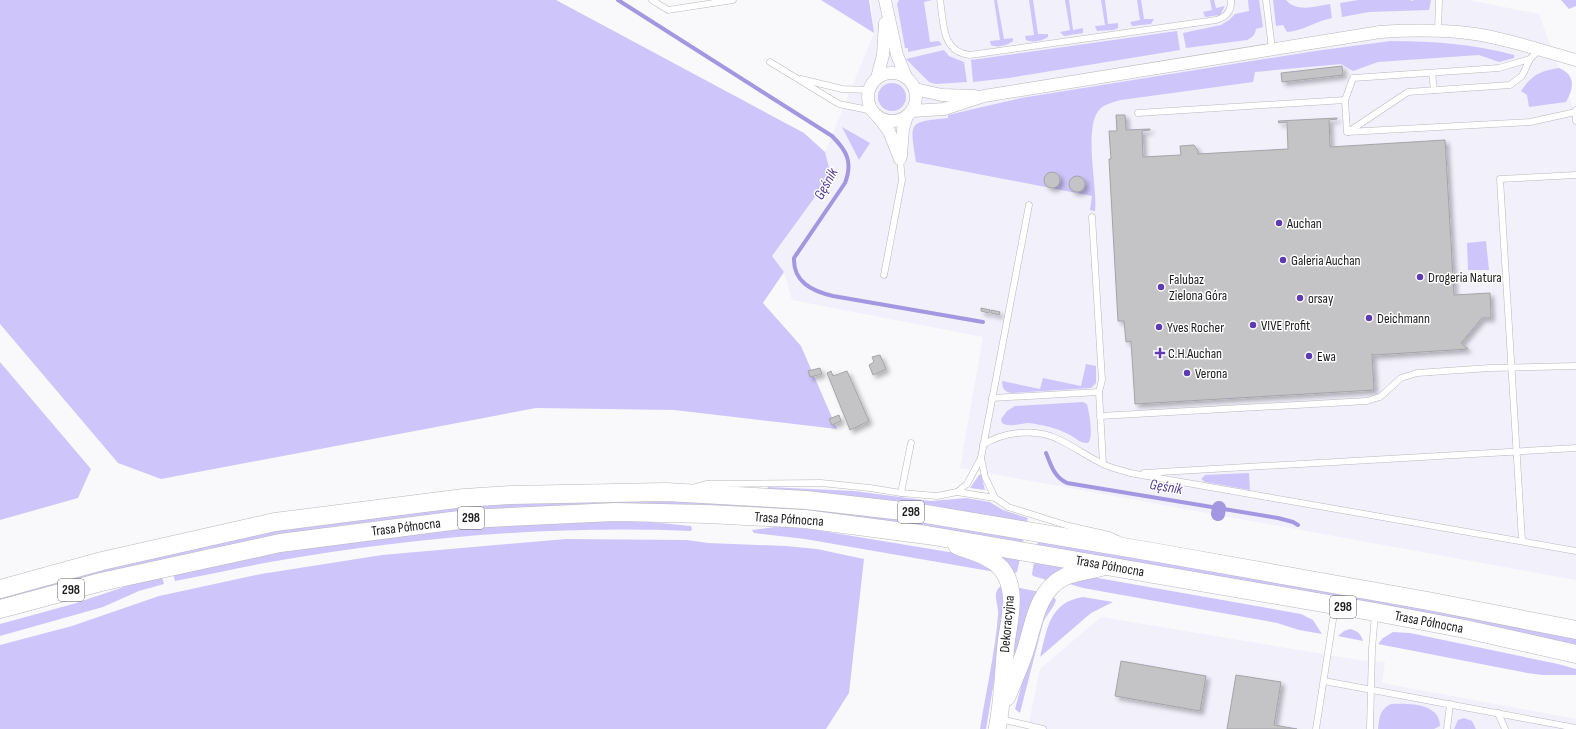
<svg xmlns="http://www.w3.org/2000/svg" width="1576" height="729" font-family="'Sofia Sans Condensed',sans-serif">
  <defs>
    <filter id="shadow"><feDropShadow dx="3.5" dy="3.5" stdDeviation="2" flood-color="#0004"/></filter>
  </defs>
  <rect width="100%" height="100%" fill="#f9f9fc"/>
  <g fill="#f1f0fb">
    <polygon points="871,0 1469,0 1539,14 1576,115 1576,580 960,468 983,337 792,300 784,272 772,256 831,175 825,152 874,33"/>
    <polygon points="1101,617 1358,660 1385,662 1382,683 1576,719 1576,729 1378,729 1379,711 1377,729 1040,729 1029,722 1040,669"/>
  </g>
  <g fill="#cec6fb">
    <polygon points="0,0 556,0 804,133 825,152 831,175 772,256 784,272 763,303 801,346 837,429 674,410 536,408 161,479 118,463 0,324"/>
    <polygon points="821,0 869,0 874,33"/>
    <polygon points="899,0 932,0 924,2 930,42 939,41 942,45 908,52 908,48 905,48 897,4"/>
    <path d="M994,0H997L1004,39L1013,38V41C1007,46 997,48 991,45L990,41L1000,40Z"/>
    <path d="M1029,0H1033L1038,34H1048V37C1042,41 1033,43 1026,40L1025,36L1034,35Z"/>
    <polygon points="1065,0 1069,0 1073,30 1083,28 1083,33 1064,36 1060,32 1070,30"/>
    <polygon points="1101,0 1105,0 1108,24 1118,23 1118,28 1113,30 1097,31 1095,26 1105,25"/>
    <polygon points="1137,0 1141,0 1144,19 1154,19 1151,24 1132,26 1130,22 1140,20"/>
    <polygon points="1210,0 1214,0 1216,8 1225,6 1220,15 1205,17 1203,12 1212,10"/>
    <path d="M1248,0H1259L1263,27L1256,29C1255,35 1253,37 1247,40L1186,48L1183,33L1221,25L1229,20L1235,14L1249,11Z"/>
    <path d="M1273,0H1286C1297,13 1316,6 1330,4L1332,18C1316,21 1303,31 1287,32L1283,25L1276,26Z"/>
    <polygon points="1358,0 1410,0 1412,1 1414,0 1431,0 1429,10 1369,12 1342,17 1340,3"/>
    <polygon points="1561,0 1576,0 1576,6 1569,9"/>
    <polygon points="1177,31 1180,50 1009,78 973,82 971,60"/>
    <path d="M1391,41C1433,41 1474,44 1514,55V58L1499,62L1479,55L1378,62L1353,71L1341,64L1255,72L1253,82L1121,100C1114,102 1106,104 1101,108C1082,124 1098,188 1095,211L1090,210L1092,196L916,162C910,122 907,122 948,118V115L1021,98L1315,51Z"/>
    <polygon points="944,50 949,56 964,62 967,82 936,84 929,82 906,59"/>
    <path d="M1559,68C1576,75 1574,88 1566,102L1529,107L1527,95L1521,91C1532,75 1540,71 1559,68Z"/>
    <circle cx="892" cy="97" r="14"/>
    <polygon points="842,127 870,143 859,160"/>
    <polygon points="1486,241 1489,270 1468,270 1467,243"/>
    <polygon points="0,362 91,469 78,498 0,520"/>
    <path d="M1086,364L1096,366V383L1091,388L1012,393C1004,392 1002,388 1002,381L1040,389L1043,378L1081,386Z"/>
    <path d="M1083,402L1087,404C1089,412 1094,437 1088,443C1080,444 1075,437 1068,434C1057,428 1043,425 1029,423C1021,423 1009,428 1002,423L1001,419L1007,411L1015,406Z"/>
    <polygon points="1249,473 1250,490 1205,482 1201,479 1205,475"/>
    <polygon points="981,474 985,490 970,488 979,475"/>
    <polygon points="768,487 854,491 931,501 966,498 990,502 1003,510 1028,518 1026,524 767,490"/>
    <polygon points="674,500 824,509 950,526 1024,538 1023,543 950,530 434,515 338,526 207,549 140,565 0,602 0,597 127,562 244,536 317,524 479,505 543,501"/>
    <path d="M608,519L650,522L691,526L692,529L691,531C550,525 409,538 270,562C238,568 207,575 175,581L173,574L267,553L447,528Z"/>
    <polygon points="782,526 816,530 961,554 995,572 805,539 754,533 752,530"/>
    <polygon points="566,539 687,540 708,543 786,546 817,549 864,559 849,693 826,729 0,729 0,645 72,626 159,596 261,574 382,555"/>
    <polygon points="1038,541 1470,616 1576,638 1576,646 1037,546"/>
    <polygon points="996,554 1020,559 1017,572 1014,574"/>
    <polygon points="1034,561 1070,567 1050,581 1033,576 1032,574"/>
    <polygon points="157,576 162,577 164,584 139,591 103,607 0,636 0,624 73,604"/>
    <polygon points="1090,578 1098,578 1301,614 1313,620 1322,634 1299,630 1277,623 1083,588 1066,583"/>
    <path d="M1003,585L1007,605L986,729H980C986,691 995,653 998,615C999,604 990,591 1003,585Z"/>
    <polygon points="1015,587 1040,592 1015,656 1012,656"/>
    <path d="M1053,596L1056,600C1054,608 1046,615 1043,623L1020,713L1015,709L1039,620Z"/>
    <path d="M1083,597L1113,602L1091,613L1040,657C1047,630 1049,602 1083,597Z"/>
    <path d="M1350,629C1358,631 1361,634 1363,641L1338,636L1344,631Z"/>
    <polygon points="1393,632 1410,633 1558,664 1576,669 1576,675 1542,675 1527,673 1378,644 1383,638"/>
    <path d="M1391,704C1408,703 1440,703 1440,726L1434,729H1378C1379,718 1380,709 1391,704Z"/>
    <polygon points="1464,718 1472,721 1476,729 1454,729 1458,720"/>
  </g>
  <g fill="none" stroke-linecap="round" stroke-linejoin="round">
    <g stroke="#a397e1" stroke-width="4">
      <path d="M618,0L832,136C847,151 853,162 845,183L794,258C793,282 812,291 833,296L983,322"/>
      <path d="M1046,453C1051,465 1054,477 1067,483L1278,518L1293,522L1298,525"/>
    </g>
    <polyline stroke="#a397e1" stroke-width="14" points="1218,514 1219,508"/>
  </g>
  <g fill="#c4c4c7" stroke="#a5a4a8" filter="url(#shadow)">
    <polygon points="1342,66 1343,75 1282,82 1281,73"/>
    <polygon points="1116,115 1125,115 1126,130 1150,129 1150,130 1142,131 1143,157 1181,155 1180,146 1194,145 1198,151 1198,154 1288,149 1287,122 1279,123 1278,121 1337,118 1337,119 1329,120 1330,147 1445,140 1454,295 1490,293 1491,318 1482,318 1461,343 1468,349 1374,355 1372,354 1374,390 1135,404 1131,341 1126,342 1124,321 1118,321 1109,159 1111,159 1109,131 1117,131"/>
    <circle cx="1052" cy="180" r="8"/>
    <circle cx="1077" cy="184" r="8"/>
    <polygon points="981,308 990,310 989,313 981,311"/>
    <polygon points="991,310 1000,312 999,315 991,313"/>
    <polygon points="880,355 886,369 873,375 869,365 874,362 872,357"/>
    <polygon points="820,368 822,374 810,377 808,371"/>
    <polygon points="831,371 833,376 847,371 869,421 850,430 827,373"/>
    <polygon points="839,415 841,421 832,425 829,419"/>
    <polygon points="1121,661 1206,676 1200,711 1115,696"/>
    <polygon points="1236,675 1281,682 1274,725 1297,729 1227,729"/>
  </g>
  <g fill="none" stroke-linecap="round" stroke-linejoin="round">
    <g stroke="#b8b8bb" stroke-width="7">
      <g id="lane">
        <polyline points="652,0 668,10 733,0"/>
        <path d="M940,0C944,23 941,52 970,55L1216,20C1226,17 1232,11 1231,0"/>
        <polyline points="1266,0 1272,49"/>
        <polyline points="1438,30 1439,0"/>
        <polyline points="770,62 839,104 873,111"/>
        <polyline points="1432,73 1434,90"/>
        <polyline points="801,79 842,89 869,90"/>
        <polyline points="1345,100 1353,78 1499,68 1530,59"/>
        <polyline points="1576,110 1576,121"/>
        <polyline points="1138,113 1345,100 1347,132 1530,122 1576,112"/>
        <polyline points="1348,132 1408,92 1510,85 1522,76 1530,59 1539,50"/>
        <polyline points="1092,217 1102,380 1099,392 1103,464"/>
        <polyline points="884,275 902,180 900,159"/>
        <polyline points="992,398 1099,392"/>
        <polyline points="1100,416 1367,401 1380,397 1401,378 1417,373 1490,368 1576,366"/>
        <path d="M983,445C1004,431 1037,428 1060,440C1074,447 1087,456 1101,463C1110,468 1121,470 1130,473L1576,551"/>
        <polyline points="981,458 985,477 995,498 1008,507 1069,526 1109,535 1118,539"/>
        <polyline points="1144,473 1576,448"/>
        <polyline points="696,487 707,484 821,483 870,488 901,493 937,496 957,492 967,484 981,458 1029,205"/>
        <polyline points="957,492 995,498"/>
        <polyline points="901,493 911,443"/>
        <polyline points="1522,541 1500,179 1576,175"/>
        <polyline points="1324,681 1576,728"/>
        <polyline points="1498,713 1505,729"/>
        <polyline points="1001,719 1043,729"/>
        <polyline points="1316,729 1335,607"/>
        <polyline points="1370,729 1372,649 1375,614"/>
        <polyline points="1447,729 1450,704"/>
      </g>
    </g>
    <g stroke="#b8b8bb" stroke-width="13">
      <g id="street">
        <polyline points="885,0 897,55 906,77"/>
        <circle cx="892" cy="97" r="24"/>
        <polyline points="877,78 883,55 885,23"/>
        <polyline points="915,89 942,95 975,96"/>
        <path d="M912,111L944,109L984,96L1380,32C1412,30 1443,29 1475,34C1509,39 1542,51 1576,60"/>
        <polyline points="878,117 889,131 900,159"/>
        <polyline points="901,156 903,129 907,116"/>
      </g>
    </g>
    <g stroke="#b8b8bb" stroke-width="18">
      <g id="secondary">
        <path d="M957,546C972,551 989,556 1001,568C1006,574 1010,584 1011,593C1013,610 1008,627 1006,644C1003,672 1003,701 997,729"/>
        <path d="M1007,697C1013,681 1021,665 1026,648C1034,623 1037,591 1064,577C1075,572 1096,569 1109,566"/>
      </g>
    </g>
    <g stroke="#b8b8bb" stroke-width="19">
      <g id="primary">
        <polyline points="0,589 102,561 275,522 464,498 511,495 666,492 806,500 920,513 1153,552 1428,601 1576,630"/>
        <polyline points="0,609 101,582 280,543 467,519 615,512 708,514 805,519 927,535 1375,612 1465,629 1576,654"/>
      </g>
    </g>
    <use href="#lane" stroke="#fff" stroke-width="6"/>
    <use href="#street" stroke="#fff" stroke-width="12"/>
    <use href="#secondary" stroke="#fff" stroke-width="17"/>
    <use href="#primary" stroke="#fff" stroke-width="18"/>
  </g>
  <g fill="#5e3bb3" stroke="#fff" stroke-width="1.5">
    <circle cx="1279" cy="223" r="4"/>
    <circle cx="1283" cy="260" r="4"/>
    <circle cx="1420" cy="277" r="4"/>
    <circle cx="1161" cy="287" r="4"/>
    <circle cx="1300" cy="298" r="4"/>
    <circle cx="1369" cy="318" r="4"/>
    <circle cx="1253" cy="325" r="4"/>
    <circle cx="1159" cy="327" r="4"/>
    <path d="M1158 347h4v4h4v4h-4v4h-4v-4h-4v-4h4z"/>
    <circle cx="1309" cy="356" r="4"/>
    <circle cx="1187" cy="373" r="4"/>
  </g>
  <g text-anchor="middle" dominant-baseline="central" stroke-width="3" stroke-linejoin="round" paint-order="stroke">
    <g fill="#fff" stroke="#606062" stroke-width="1">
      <rect x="898" y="501" width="26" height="22" rx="3"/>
      <rect x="458" y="507" width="26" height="22" rx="3"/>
      <rect x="58" y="579" width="26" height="22" rx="3"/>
      <rect x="1330" y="596" width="26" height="22" rx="3"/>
    </g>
    <g font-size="13" font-weight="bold" fill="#1c1c1e">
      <text x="911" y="512">298</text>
      <text x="471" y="518">298</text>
      <text x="71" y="590">298</text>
      <text x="1343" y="607">298</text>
    </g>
    <g font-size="14" fill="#1c1c1e" stroke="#fff" text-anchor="start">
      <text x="1287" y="223">Auchan</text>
      <text x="1291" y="260">Galeria Auchan</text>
      <text x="1428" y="277">Drogeria Natura</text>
      <text x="1169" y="279">Falubaz<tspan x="1169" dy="16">Zielona Góra</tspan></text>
      <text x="1308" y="298">orsay</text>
      <text x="1377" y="318">Deichmann</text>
      <text x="1261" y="325">VIVE Profit</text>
      <text x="1167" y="327">Yves Rocher</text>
      <text x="1168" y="353">C.H.Auchan</text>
      <text x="1317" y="356">Ewa</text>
      <text x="1195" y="373">Verona</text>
    </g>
    <g font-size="14" fill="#1c1c1e" stroke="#fff">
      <text transform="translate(789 519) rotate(4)">Trasa Północna</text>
      <text transform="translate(406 527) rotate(-7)">Trasa Północna</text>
      <text transform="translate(1110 566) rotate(10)">Trasa Północna</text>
      <text transform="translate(1429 622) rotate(11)">Trasa Północna</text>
      <text transform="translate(1007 624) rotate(-85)">Dekoracyjna</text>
    </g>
    <g font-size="15" font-style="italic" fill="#523c94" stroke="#fff">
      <text transform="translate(826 184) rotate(-61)">Gęśnik</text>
      <text transform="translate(1166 487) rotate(9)">Gęśnik</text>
    </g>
  </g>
</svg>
